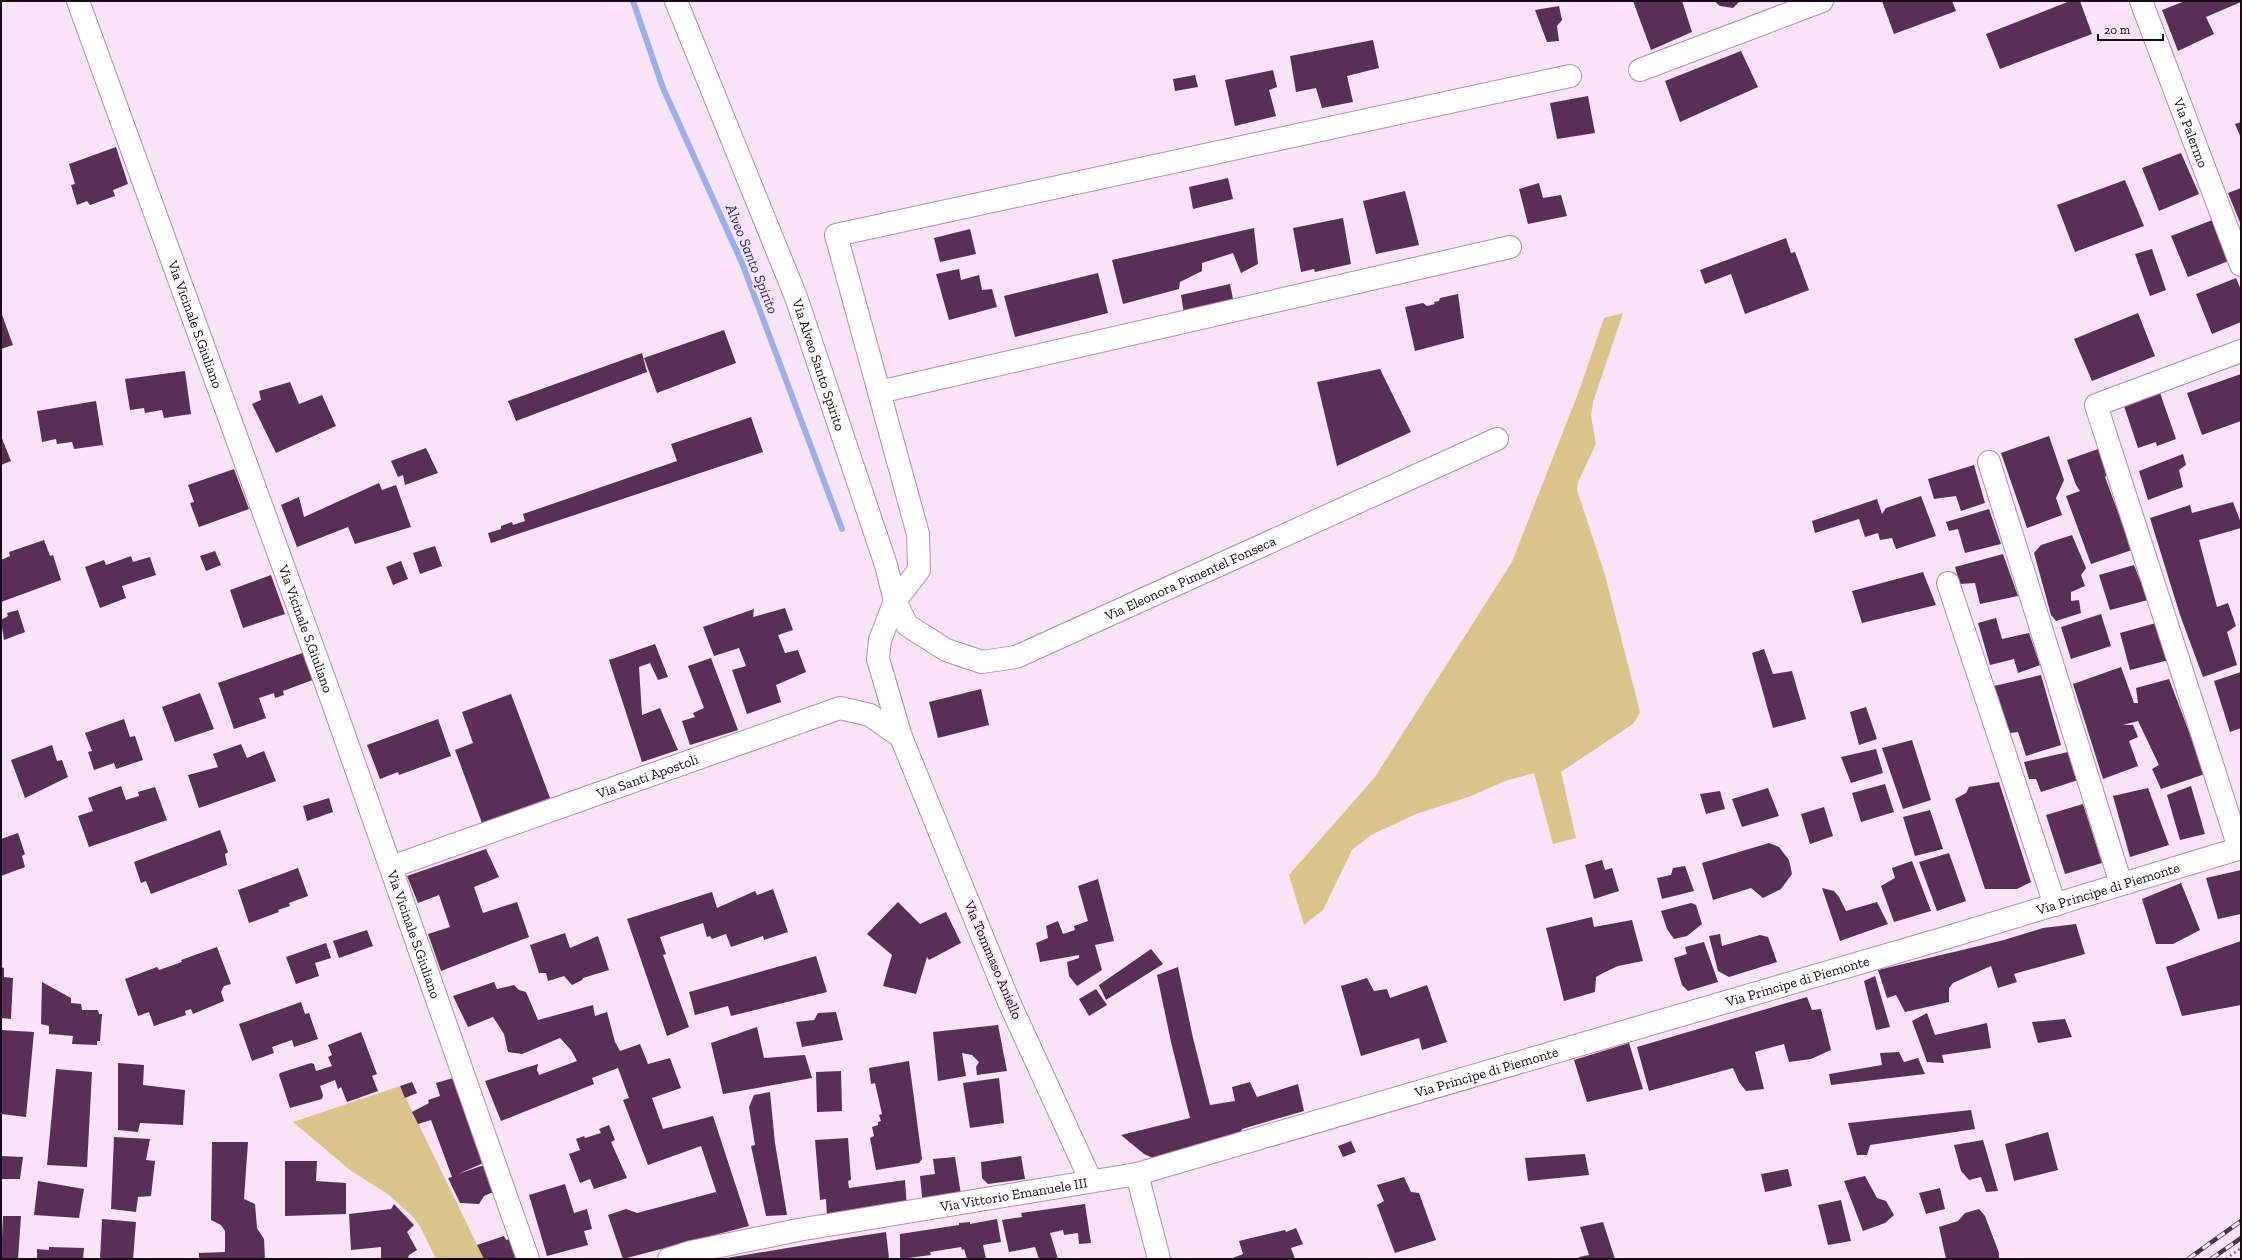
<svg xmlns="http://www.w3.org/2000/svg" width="2242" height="1260" font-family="'Zilla Slab',serif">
  <rect width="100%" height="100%" fill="#f9e3f6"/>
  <g fill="#dac48a">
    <polygon points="1623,313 1593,402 1591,416 1596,444 1578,482 1577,490 1605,575 1640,712 1633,724 1561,772 1576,838 1553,844 1534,773 1505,781 1471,796 1416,814 1371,835 1352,850 1323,910 1304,925 1289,875 1375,777 1512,562 1579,391 1604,318"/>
    <polygon points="400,1086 484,1259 436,1259 420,1226 412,1216 389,1195 350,1170 293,1122"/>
  </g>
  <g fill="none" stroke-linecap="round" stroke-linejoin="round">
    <polyline stroke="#9bafeb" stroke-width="6" points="633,1 663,88 742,263 842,529"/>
  </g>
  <g fill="#5a2f57">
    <polygon points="1633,1 1682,1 1692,32 1651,50"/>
    <polygon points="1714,1 1740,1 1733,8 1720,6"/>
    <polygon points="1882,1 1952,1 1956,11 1894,34"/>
    <polygon points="2070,1 2080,1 2092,34 2000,69 1986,34"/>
    <polygon points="2185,1 2241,1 2241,2 2206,17 2214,34 2178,51 2162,10"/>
    <polygon points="1559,6 1562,20 1557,26 1559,41 1547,42 1535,10"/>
    <polygon points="1373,40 1379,68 1347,76 1353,102 1322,108 1316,88 1296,92 1290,56"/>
    <polygon points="1741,51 1758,87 1680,122 1665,81"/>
    <polygon points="1273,70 1277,87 1269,90 1276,116 1235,126 1225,80"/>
    <polygon points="1195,75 1198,87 1175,91 1173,79"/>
    <polygon points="1588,96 1595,133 1557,139 1550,103"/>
    <polygon points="2241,122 2241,138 2235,124"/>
    <polygon points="116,147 128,184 113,190 115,196 90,205 87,201 77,205 71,185 75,184 69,164"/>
    <polygon points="2181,153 2199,194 2159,211 2142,168"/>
    <polygon points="1228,178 1233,199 1193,209 1189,187"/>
    <polygon points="2125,180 2144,226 2075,252 2057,205"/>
    <polygon points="1539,183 1543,198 1561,195 1567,216 1528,224 1519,189"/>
    <polygon points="2241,188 2241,225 2228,193"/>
    <polygon points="1405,191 1419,245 1376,254 1363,201"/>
    <polygon points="1343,218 1351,264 1315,272 1314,269 1301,272 1293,228"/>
    <polygon points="2215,219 2231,260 2188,277 2171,236"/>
    <polygon points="1254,228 1258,264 1241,273 1233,253 1202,263 1202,271 1180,282 1179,289 1123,304 1112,260"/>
    <polygon points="970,229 976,254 940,262 934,238"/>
    <polygon points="1786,238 1791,253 1795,252 1809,290 1745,314 1731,274 1705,284 1700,270"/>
    <polygon points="2152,249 2166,290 2150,296 2135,254"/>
    <polygon points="959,269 961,280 979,275 982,290 992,289 997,307 949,320 936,274"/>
    <polygon points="1098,273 1108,313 1015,337 1004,296"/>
    <polygon points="2236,278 2241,290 2241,322 2212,334 2196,294"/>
    <polygon points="1230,284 1234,304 1184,314 1181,295"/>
    <polygon points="1458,294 1464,338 1415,351 1405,307 1423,303 1427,306 1435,304 1434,302 1439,301 1440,298"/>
    <polygon points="1,312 13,345 1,349"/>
    <polygon points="2138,313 2155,356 2092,381 2074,339"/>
    <polygon points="724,330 736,363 657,393 644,358"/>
    <polygon points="642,353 647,372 516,421 508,401"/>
    <polygon points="1380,369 1411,432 1337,466 1317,382"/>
    <polygon points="185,371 191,414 164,418 162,410 145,413 144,408 130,410 125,379"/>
    <polygon points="2241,374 2241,421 2202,435 2187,393"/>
    <polygon points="290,382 299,404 322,395 336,426 276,453 252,404 261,400 259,391"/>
    <polygon points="2159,390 2176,439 2157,446 2156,442 2138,448 2123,403"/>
    <polygon points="96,401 103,445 74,449 72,442 57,444 56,439 42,442 37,411"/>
    <polygon points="751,417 763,452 491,543 488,533 501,529 501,526 512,522 513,525 525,521 523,514 677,461 671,444"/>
    <polygon points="1,436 11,461 1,465"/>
    <polygon points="2049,436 2064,480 2056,498 2062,515 2027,528 2001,453"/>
    <polygon points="426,448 438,473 405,485 403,475 398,477 391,461"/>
    <polygon points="2101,448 2110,472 2105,477 2132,550 2091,564 2066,496 2080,491 2076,485 2067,460"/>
    <polygon points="2183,454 2186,465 2179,470 2183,487 2148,500 2139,471"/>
    <polygon points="1974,465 1985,503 1961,511 1956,496 1934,499 1928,479"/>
    <polygon points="234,469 249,509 199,527 190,503 194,502 188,485"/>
    <polygon points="379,483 382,490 396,485 411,527 355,544 348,527 297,547 281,505 299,497 304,517"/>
    <polygon points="1921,496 1936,536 1896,549 1892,538 1880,540 1878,533 1865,537 1859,519 1815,533 1812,521 1877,499 1882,514 1886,508"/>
    <polygon points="2233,502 2241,523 2241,528 2199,540 2217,607 2228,603 2236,626 2227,632 2237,665 2203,677 2180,615 2150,518 2190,505 2192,513"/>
    <polygon points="1989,509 2001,544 1965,553 1958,529 1949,531 1946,522"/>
    <polygon points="2072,535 2086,568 2081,575 2085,586 2071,592 2071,601 2079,600 2081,613 2056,621 2051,615 2034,553 2041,545"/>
    <polygon points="44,540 50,556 53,555 61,580 1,602 1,560 10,556 9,552"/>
    <polygon points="435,546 442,566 420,574 413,553"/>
    <polygon points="215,551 221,565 206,571 200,556"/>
    <polygon points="2003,554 2018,596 1980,604 1975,583 1960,584 1955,567"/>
    <polygon points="131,556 133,562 150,557 156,575 122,586 126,598 100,608 85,567 104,560 106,565"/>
    <polygon points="401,561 408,579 393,585 386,567"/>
    <polygon points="2134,565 2148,600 2110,610 2099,575"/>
    <polygon points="1923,572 1936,605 1862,623 1852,591"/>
    <polygon points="271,575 285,614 243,628 230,590"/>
    <polygon points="785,608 793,630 778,635 785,653 798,650 806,672 776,685 781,702 747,714 732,670 746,666 739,648 714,656 703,627 754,609 753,617"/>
    <polygon points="18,610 25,632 4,640 1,620 8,616 7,613"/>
    <polygon points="2101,614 2111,646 2071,659 2061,627"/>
    <polygon points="1996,618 2002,639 2029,633 2040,665 2018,673 2014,659 1990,665 1978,623"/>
    <polygon points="2156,623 2169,660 2130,670 2120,633"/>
    <polygon points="655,644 668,677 658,680 650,663 639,667 642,715 660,708 678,750 642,762 609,660"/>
    <polygon points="1764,649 1773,674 1792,671 1806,719 1773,728 1752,653"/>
    <polygon points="308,651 318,678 283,691 284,695 275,698 274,693 259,698 266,718 234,729 218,683"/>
    <polygon points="711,658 738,730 690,745 682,721 695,717 693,713 704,708 688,666"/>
    <polygon points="2121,667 2134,703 2138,703 2136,688 2169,679 2205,774 2161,789 2152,769 2159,765 2138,721 2123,725 2133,725 2138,737 2129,741 2138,766 2103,779 2073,684"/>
    <polygon points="2241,672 2241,728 2230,732 2214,681"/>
    <polygon points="2041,675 2061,745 2026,756 2018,732 2010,733 1994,686"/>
    <polygon points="981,689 989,725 938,738 929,702"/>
    <polygon points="200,693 214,729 175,742 162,707"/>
    <polygon points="511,694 550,798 482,823 455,750 473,743 462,712"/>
    <polygon points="1866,707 1877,739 1859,745 1850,712"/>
    <polygon points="124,719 130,737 135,736 143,760 116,769 114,763 94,770 88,752 92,751 85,733"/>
    <polygon points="438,719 451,756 399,775 398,772 380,779 367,745"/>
    <polygon points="1912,740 1931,800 1903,809 1882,748"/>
    <polygon points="241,744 247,758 264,751 276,781 199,808 188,775 218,767 213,754"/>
    <polygon points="52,745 57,761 62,760 68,777 25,798 11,760"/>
    <polygon points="1876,749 1883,773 1851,783 1841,757"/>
    <polygon points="2068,752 2078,780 2041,792 2036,779 2029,779 2024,762"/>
    <polygon points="1999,782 2031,882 2017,889 1985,889 1955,799 1966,793 1969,787"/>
    <polygon points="1885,784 1894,812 1861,822 1852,793"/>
    <polygon points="121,786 126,800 139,796 138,792 155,787 167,820 89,847 78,816 93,811 88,798"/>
    <polygon points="2191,786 2205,834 2180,840 2167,795"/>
    <polygon points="1768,788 1779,816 1742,827 1732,799"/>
    <polygon points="2148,788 2169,845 2130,857 2113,796"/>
    <polygon points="1720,791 1725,809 1706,814 1700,794"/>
    <polygon points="329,798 333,812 307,821 303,806"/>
    <polygon points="2083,804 2102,863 2065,874 2046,815"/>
    <polygon points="1824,807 1833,836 1810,844 1801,814"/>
    <polygon points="1930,810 1943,849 1915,856 1903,817"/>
    <polygon points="220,830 228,852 225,854 227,865 151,894 146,881 141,883 134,862"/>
    <polygon points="18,833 25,854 22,856 25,867 1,876 1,839"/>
    <polygon points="1769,843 1779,847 1789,860 1792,874 1781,889 1763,898 1751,888 1713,900 1702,863"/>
    <polygon points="486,849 499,877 474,887 483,913 517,902 529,937 441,971 428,934 450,927 439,895 418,903 407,876"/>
    <polygon points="1949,853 1966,901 1937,911 1919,862"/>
    <polygon points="1602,860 1605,870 1612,868 1619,891 1594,899 1585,865"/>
    <polygon points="1912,861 1931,911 1894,922 1881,886 1895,878 1892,868"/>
    <polygon points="1685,866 1694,891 1662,899 1657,878 1671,875 1673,868"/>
    <polygon points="298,868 308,896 289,903 290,906 278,910 279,912 249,923 238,890"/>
    <polygon points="2241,870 2241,914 2218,919 2206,878"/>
    <polygon points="1098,879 1114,941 1095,945 1102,970 1077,986 1069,976 1067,962 1079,958 1079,955 1040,962 1036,943 1048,938 1046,926 1058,921 1063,934 1075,930 1074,926 1088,921 1078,886"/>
    <polygon points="2181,883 2200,930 2173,944 2156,944 2142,899"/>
    <polygon points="1822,888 1834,891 1839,897 1846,911 1877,902 1888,924 1840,941"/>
    <polygon points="773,889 788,932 764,940 763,936 731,947 726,934 712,939 710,936 707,937 703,923 660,937 666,954 663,955 689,1027 667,1036 627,919 712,892 717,908 755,891 757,895"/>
    <polygon points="898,902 920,924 946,912 961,943 929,960 927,957 916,994 883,986 892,955 867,934"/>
    <polygon points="1691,903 1696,905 1702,924 1687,936 1674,939 1667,929 1661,911"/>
    <polygon points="1592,917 1594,927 1632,920 1643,961 1618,966 1605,972 1596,977 1595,992 1564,1001 1546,928"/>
    <polygon points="2076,924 2085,954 2014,974 2017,982 1998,988 1991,966 1953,983 1949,988 1949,1002 1905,1012 1896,995 1887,998 1878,970 2004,940 2043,928"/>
    <polygon points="367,930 373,946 339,958 333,941"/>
    <polygon points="565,933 570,948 598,936 609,970 583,978 582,980 572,985 564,976 548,981 546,973 539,973 530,945"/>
    <polygon points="1720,934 1722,946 1760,935 1768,937 1777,962 1729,977 1718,971 1709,936"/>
    <polygon points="2241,941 2241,1005 2182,1016 2166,967"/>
    <polygon points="1704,942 1718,982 1688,991 1682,985 1674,958 1687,954 1685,947"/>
    <polygon points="326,943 331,958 315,963 319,976 296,984 286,957"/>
    <polygon points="217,947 231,984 224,986 221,992 224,1001 193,1014 191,1009 185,1011 186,1015 154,1026 149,1012 138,1016 125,979 157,967 159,970 182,962 181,960"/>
    <polygon points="1151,949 1163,964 1106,1000 1099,985"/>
    <polygon points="816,956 827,992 731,1016 728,1006 695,1015 689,992"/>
    <polygon points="1,967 4,968 4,977 13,978 11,1019 1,1018"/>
    <polygon points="1178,967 1193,1038 1210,1105 1235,1101 1232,1087 1250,1082 1257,1097 1298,1084 1304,1111 1242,1129 1240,1133 1155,1159 1144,1154 1121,1135 1190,1118 1171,1042 1157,975"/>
    <polygon points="1875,976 1890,1027 1876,1030 1864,981"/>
    <polygon points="1367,978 1374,991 1387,989 1390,998 1427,985 1447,1042 1422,1050 1419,1038 1361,1056 1341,986"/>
    <polygon points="42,982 71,998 71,1003 81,1004 82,1010 98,1010 99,1014 102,1014 100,1041 97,1041 97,1045 72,1044 73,1036 49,1034 49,1026 41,1024"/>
    <polygon points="494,982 497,989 514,985 519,990 526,992 538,1020 593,1005 595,1016 607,1012 615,1042 620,1051 640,1044 648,1064 670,1058 681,1088 652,1098 663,1129 713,1116 749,1226 623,1259 608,1215 626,1209 637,1213 716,1192 718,1197 701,1146 648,1165 623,1100 629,1098 618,1068 592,1078 594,1084 501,1121 485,1081 538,1064 537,1070 539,1075 577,1061 571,1050 560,1038 522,1054 508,1052 504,1034 493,1017 468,1027 453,996"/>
    <polygon points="1096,989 1107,1005 1089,1016 1079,999"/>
    <polygon points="1807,997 1812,1010 1821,1009 1831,1050 1811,1059 1789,1062 1784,1044 1755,1052 1764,1089 1746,1091 1739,1082 1733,1068 1649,1091 1637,1047"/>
    <polygon points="301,1002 305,1014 309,1013 318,1039 294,1047 292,1040 272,1047 274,1053 252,1061 239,1024"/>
    <polygon points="836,1012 843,1040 802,1047 796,1022 814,1020 818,1013"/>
    <polygon points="1927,1013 1935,1035 1987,1023 1991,1048 1942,1055 1944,1063 1927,1062 1912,1021"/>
    <polygon points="2065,1019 2072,1037 2038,1043 2032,1022"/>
    <polygon points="998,1025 1007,1071 977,1075 976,1067 979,1062 972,1055 962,1053 966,1076 938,1081 933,1032"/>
    <polygon points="757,1027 764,1058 805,1055 812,1078 723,1094 711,1043"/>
    <polygon points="1,1030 34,1032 26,1117 1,1114"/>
    <polygon points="361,1032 377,1074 372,1076 378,1091 347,1102 341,1087 338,1089 335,1080 320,1086 323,1095 322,1099 290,1108 279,1075 280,1073 311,1063 314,1064 316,1071 332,1066 328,1057 332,1055 328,1045"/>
    <polygon points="1629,1043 1643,1089 1587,1102 1574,1060"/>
    <polygon points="1899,1052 1904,1062 1918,1058 1925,1074 1831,1085 1829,1074 1882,1065 1880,1053"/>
    <polygon points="909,1061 922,1159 919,1163 876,1170 870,1138 874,1136 872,1127 878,1125 878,1122 881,1121 879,1115 882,1114 875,1083 871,1084 869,1068"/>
    <polygon points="118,1063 144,1065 143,1085 185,1090 183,1125 140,1123 138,1132 118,1130"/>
    <polygon points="56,1069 92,1072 87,1167 47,1165"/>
    <polygon points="841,1071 842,1111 817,1112 816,1072"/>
    <polygon points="457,1077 486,1162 458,1174 484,1165 493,1192 484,1196 479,1204 460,1203 448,1178 452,1177 431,1120 418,1124 412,1112 429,1103 428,1100 440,1096 436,1083"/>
    <polygon points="999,1078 1004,1123 970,1128 963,1083"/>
    <polygon points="412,1082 417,1093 405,1098 400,1086"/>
    <polygon points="770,1092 775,1143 787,1215 766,1216 751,1146 755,1145 749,1107 754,1095"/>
    <polygon points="1971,1110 1975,1129 1870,1145 1867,1155 1857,1155 1848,1123"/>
    <polygon points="609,1125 615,1140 611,1142 627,1178 594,1189 590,1179 580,1183 569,1154 580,1150 576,1139 584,1136 585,1138 601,1133 599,1129"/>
    <polygon points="2048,1132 2058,1170 2014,1181 2005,1144"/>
    <polygon points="114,1137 150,1139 146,1160 155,1161 151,1196 138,1197 136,1212 111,1209"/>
    <polygon points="848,1138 851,1180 848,1181 849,1188 905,1180 907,1209 827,1217 826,1199 820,1200 815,1140"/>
    <polygon points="1983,1140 1998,1191 1986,1192 1981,1177 1969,1180 1961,1171 1954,1145"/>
    <polygon points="1351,1141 1356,1152 1343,1157 1338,1146"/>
    <polygon points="212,1142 248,1142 244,1199 255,1204 257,1228 264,1239 265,1259 199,1259 199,1253 225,1252 225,1231 221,1225 211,1220"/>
    <polygon points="1585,1154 1589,1175 1528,1181 1525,1158"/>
    <polygon points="1,1156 23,1157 20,1179 1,1179"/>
    <polygon points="1021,1156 1025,1179 988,1184 982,1178 981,1162"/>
    <polygon points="955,1157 962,1201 923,1207 920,1176 935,1174 933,1159"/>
    <polygon points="285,1161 317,1161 316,1181 346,1183 346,1214 285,1216"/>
    <polygon points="1788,1169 1792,1186 1765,1192 1761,1174"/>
    <polygon points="1865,1176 1877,1198 1886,1201 1894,1215 1885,1223 1863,1231 1844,1181"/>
    <polygon points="1404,1177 1411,1192 1419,1193 1436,1240 1395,1253 1377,1205 1384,1201 1377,1185"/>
    <polygon points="38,1181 84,1189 79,1218 34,1215"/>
    <polygon points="565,1184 574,1213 587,1209 592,1229 584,1231 588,1245 547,1256 529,1195"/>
    <polygon points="1940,1188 1945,1209 1926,1214 1919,1193"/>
    <polygon points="1841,1200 1851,1241 1828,1245 1818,1205"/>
    <polygon points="394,1204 414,1225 407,1232 417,1250 409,1255 408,1259 381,1259 381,1247 351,1250 349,1214 391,1209"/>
    <polygon points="1085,1204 1091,1243 1079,1244 1078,1233 1064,1235 1063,1230 1050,1233 1058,1259 1039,1259 1035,1247 1009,1252 1002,1220 1022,1217 1021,1213"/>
    <polygon points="1979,1209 1985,1216 1999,1253 1999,1259 1946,1259 1939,1227 1958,1221 1965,1213"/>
    <polygon points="3,1216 21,1216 18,1259 1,1259"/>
    <polygon points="102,1219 136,1222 133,1259 100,1259"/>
    <polygon points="997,1219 1001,1242 983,1245 986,1259 967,1259 964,1249 962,1250 961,1247 930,1252 931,1255 900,1259 900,1234 959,1225 959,1223 970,1222 970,1224"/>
    <polygon points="1603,1222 1615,1259 1579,1259 1579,1257 1589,1255 1580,1227"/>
    <polygon points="1296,1228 1303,1244 1291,1248 1295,1259 1230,1259 1243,1254 1239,1241 1285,1230 1286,1232"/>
    <polygon points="886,1232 889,1258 727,1258 841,1239"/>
    <polygon points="504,1236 506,1240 515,1237 523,1259 484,1259 477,1245"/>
    <polygon points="49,1247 84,1248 83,1259 37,1259 37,1249 49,1250"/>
  </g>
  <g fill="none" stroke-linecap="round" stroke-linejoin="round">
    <g stroke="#bb89b6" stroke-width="24">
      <g id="minor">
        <path id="s1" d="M78,1L334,706L528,1259"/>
        <path id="s2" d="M676,1L796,297L886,565L895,601L907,625L946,650L982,662L1016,657L1497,439"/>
        <path id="s3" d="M2141,1L2241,265"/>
        <polyline points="1640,70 1822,1"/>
        <polyline points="879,392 1510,247"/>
        <polyline points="1989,462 2121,884"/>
        <polyline points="1948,583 2055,905"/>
        <polyline points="2239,848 2096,405 2241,351"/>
        <path id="s4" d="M391,867L840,708L870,715L901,737"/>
        <polyline points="1137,1174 1159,1259"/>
        <polyline points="1091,1181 1009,1002 901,737 878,659 880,640 895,601 919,570 918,534 836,235 1570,76"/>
        <path id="s5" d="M669,1259L691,1252L798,1230L1137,1174L1945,938L2241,848"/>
      </g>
    </g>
    <polyline stroke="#806c7e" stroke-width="2.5" stroke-dasharray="2 3" stroke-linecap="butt" points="2226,1259 2241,1248"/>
    <use href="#minor" stroke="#fff" stroke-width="22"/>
    <g stroke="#473446" stroke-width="4.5">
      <g id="rail">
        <polyline points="2188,1259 2241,1221"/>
        <polyline points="2211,1259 2241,1238"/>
      </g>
    </g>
    <use href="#rail" stroke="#f9e3f6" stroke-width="3" stroke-dasharray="9" stroke-linecap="butt"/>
  </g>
  <g text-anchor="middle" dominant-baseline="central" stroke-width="4" stroke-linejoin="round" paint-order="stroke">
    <g font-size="14" fill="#1b091a" stroke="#f9e3f6">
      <text stroke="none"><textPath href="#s3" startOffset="141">Via Palermo</textPath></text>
      <text stroke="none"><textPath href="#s1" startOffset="344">Via Vicinale S.Giuliano</textPath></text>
      <text stroke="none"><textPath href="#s2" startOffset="391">Via Alveo Santo Spirito</textPath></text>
      <text stroke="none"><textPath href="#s2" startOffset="976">Via Eleonora Pimentel Fonseca</textPath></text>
      <text stroke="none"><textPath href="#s1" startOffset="668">Via Vicinale S.Giuliano</textPath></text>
      <text stroke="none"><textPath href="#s4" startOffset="272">Via Santi Apostoli</textPath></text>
      <text stroke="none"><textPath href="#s5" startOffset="1488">Via Principe di Piemonte</textPath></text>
      <text stroke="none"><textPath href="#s1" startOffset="992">Via Vicinale S.Giuliano</textPath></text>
      <text transform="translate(993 960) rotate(67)">Via Tommaso Aniello</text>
      <text stroke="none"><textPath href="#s5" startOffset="1164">Via Principe di Piemonte</textPath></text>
      <text stroke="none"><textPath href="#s5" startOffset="840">Via Principe di Piemonte</textPath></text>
      <text stroke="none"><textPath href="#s5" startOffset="351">Via Vittorio Emanuele III</textPath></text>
    </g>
    <g font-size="15" font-style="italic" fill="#223176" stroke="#f9e3f6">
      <text transform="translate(752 259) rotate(68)">Alveo Santo Spirito</text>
    </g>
  </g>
  <rect width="2242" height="1260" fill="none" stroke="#1b091a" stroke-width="4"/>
  <path d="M2098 34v6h65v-6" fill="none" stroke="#1b091a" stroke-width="2"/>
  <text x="2104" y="34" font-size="12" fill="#1b091a" stroke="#f9e3f6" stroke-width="3" paint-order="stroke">20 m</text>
</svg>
